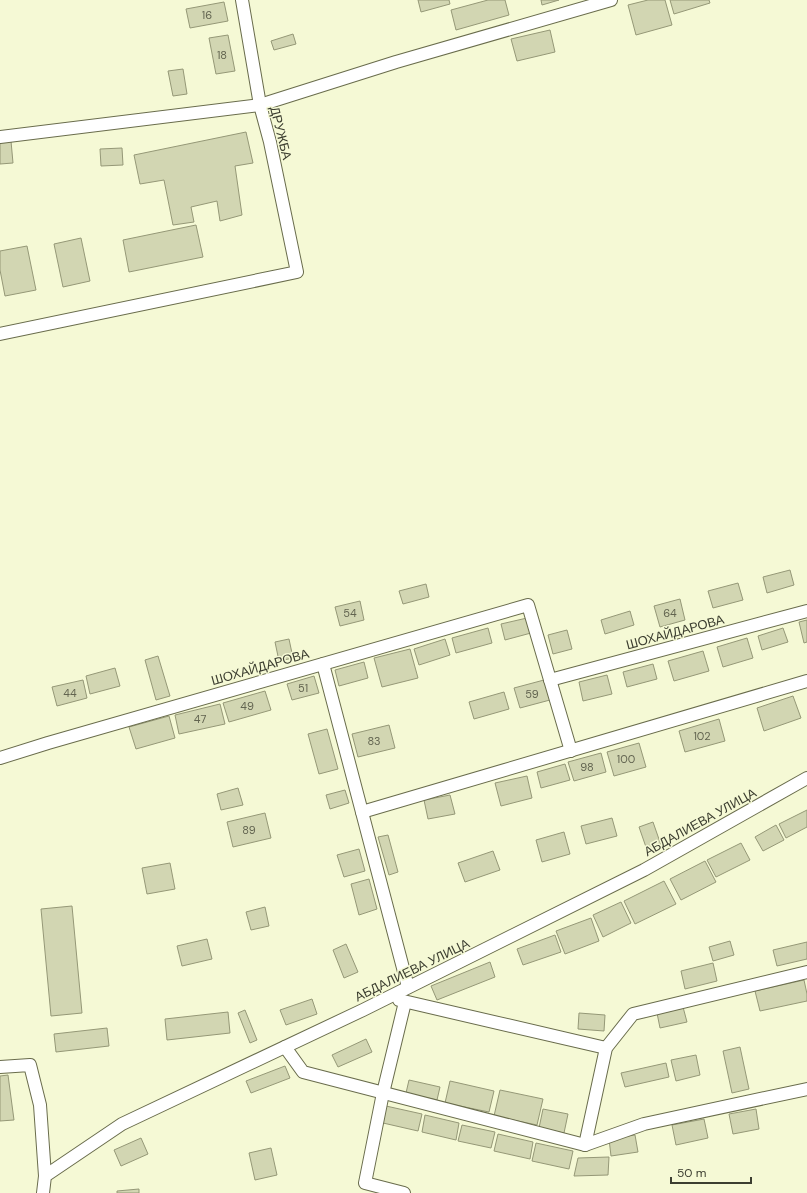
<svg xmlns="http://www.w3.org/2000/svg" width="807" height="1193" font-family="'DM Sans',sans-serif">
  <rect width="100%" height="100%" fill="#f5f9d5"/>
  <g fill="#d2d6b2" stroke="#959877">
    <polygon points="418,0 449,0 450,4 421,12"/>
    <polygon points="488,0 505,0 509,15 456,30 451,10"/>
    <polygon points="541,0 559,0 542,5"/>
    <polygon points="648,0 665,0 672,25 636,35 628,5"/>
    <polygon points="670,0 709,0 710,3 674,14"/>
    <polygon points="224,2 228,21 190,28 186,9"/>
    <polygon points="550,30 555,52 517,61 511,39"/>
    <polygon points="293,34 296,44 274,50 271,41"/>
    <polygon points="228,35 235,71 216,74 209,38"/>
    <polygon points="183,69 187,94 173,96 168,71"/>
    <polygon points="246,132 253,163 235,166 242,215 220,221 217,201 191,207 194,222 173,225 164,180 140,184 134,155"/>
    <polygon points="11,141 13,163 0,164 0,142"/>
    <polygon points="122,148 123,165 101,166 100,149"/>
    <polygon points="196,225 203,257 129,272 123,240"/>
    <polygon points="81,238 90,281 63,287 54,244"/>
    <polygon points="27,246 36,290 5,296 0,270 0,251"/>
    <polygon points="790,570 794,585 767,593 763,577"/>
    <polygon points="738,583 743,600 713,608 708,591"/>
    <polygon points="426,584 429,597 403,604 399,591"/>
    <polygon points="680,599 685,620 660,627 654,606"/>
    <polygon points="360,601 364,620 340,626 335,607"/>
    <polygon points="630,611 634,625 605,634 601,620"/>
    <polygon points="527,618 531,633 505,640 501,624"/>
    <polygon points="807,620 807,642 804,643 799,622"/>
    <polygon points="488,628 492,643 456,653 452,638"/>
    <polygon points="783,628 788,642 762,650 758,636"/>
    <polygon points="567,630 572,649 553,654 548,635"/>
    <polygon points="747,638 753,658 723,667 717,647"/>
    <polygon points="289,639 293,658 279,661 275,642"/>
    <polygon points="445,639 450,655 419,665 414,649"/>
    <polygon points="410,649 418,678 382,687 374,658"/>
    <polygon points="703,651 709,671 674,681 668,661"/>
    <polygon points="158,656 170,696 156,700 145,660"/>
    <polygon points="364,662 368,678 339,686 335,670"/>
    <polygon points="653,664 657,679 627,687 623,672"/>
    <polygon points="115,668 120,686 90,694 86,676"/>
    <polygon points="607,675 612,694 583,701 579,682"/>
    <polygon points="314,676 319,693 292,700 287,684"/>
    <polygon points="83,680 87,698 57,706 52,687"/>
    <polygon points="544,680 550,700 520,708 514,688"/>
    <polygon points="265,691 271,710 229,722 223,703"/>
    <polygon points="504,692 509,709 474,719 469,702"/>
    <polygon points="793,696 801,718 764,731 757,708"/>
    <polygon points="220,704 225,724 179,734 175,715"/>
    <polygon points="169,716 175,738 136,749 129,727"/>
    <polygon points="719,719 725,741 685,752 679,731"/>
    <polygon points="389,725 395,748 358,757 352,734"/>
    <polygon points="327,729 338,769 319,774 308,734"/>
    <polygon points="639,743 646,767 614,776 607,752"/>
    <polygon points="601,753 606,772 574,781 568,762"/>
    <polygon points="565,764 570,780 541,788 537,772"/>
    <polygon points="527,776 532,798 501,806 495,783"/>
    <polygon points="238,788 243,805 221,810 217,794"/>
    <polygon points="345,790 349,803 330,809 326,795"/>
    <polygon points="450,795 455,814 428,819 424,800"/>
    <polygon points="807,810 807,827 786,838 779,824"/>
    <polygon points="265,813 271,838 233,847 227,822"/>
    <polygon points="612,818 617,836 586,844 581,826"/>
    <polygon points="653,822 661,845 647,850 639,827"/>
    <polygon points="776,825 784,840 763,851 755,837"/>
    <polygon points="564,832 570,854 542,862 536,840"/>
    <polygon points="388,835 398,872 389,875 378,837"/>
    <polygon points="741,843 750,860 716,877 707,860"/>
    <polygon points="359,849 365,871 344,877 337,855"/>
    <polygon points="493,851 500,870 465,882 458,863"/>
    <polygon points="705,861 716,882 681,900 670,879"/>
    <polygon points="170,863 175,889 147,894 142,868"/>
    <polygon points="369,879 377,909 359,915 351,884"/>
    <polygon points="664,881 676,904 635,924 624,901"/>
    <polygon points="621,902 631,923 603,937 593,915"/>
    <polygon points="72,906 82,1013 51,1016 41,909"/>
    <polygon points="265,907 269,926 251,930 246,912"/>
    <polygon points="591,918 599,941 565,954 556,931"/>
    <polygon points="555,935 561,952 523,965 517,949"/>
    <polygon points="207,939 212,959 182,966 177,946"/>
    <polygon points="730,941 734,955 713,961 709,947"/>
    <polygon points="807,942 807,959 777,966 773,950"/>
    <polygon points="346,944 358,972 344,978 333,950"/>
    <polygon points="490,962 495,977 437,1000 431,986"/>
    <polygon points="713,963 717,981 685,989 681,971"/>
    <polygon points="804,980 807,994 807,1001 760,1011 755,991"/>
    <polygon points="312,999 317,1014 286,1025 280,1010"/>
    <polygon points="683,1007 687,1022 660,1028 657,1013"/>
    <polygon points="245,1010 257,1040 250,1043 238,1013"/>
    <polygon points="228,1012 230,1033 167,1040 165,1019"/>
    <polygon points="579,1013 605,1015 604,1031 578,1029"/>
    <polygon points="107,1028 109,1046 56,1052 54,1034"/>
    <polygon points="366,1039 372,1052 338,1067 332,1055"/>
    <polygon points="740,1047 749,1089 732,1093 723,1051"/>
    <polygon points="696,1055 700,1075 676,1081 671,1060"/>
    <polygon points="666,1063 669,1077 625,1087 621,1073"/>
    <polygon points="285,1066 290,1078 251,1093 246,1081"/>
    <polygon points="8,1075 14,1120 0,1121 0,1076"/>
    <polygon points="409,1080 440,1087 437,1100 406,1093"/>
    <polygon points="450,1081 494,1091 489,1112 445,1103"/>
    <polygon points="500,1090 543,1099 537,1125 494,1116"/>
    <polygon points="386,1106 422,1114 418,1131 383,1123"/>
    <polygon points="543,1109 568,1114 564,1133 539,1128"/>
    <polygon points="756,1109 759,1129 733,1134 729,1114"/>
    <polygon points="425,1115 459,1123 456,1140 422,1132"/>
    <polygon points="704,1119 708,1138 676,1145 672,1125"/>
    <polygon points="462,1125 495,1132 491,1148 458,1141"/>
    <polygon points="498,1134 533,1142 530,1159 494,1151"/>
    <polygon points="635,1135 638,1152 611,1156 609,1139"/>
    <polygon points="141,1138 148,1154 121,1166 114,1150"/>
    <polygon points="536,1143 573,1151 569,1169 532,1161"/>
    <polygon points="271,1148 277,1175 255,1180 249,1153"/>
    <polygon points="609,1157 608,1175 574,1176 578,1158"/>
    <polygon points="139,1189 139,1193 117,1193 117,1191"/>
  </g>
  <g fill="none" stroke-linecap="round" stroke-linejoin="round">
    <g stroke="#696c4c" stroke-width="14">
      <g id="minor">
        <polyline points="0,137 260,105 396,62 611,0"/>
        <polyline points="0,334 297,272 270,142 260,105 242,0"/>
        <polyline points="323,664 408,987"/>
        <polyline points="550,680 807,611"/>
        <polyline points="0,758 48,743 528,605 571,751"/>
        <polyline points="362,812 807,681"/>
        <polyline points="399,1000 606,1048"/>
        <polyline points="285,1047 303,1072 585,1145 644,1124 807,1089"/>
        <polyline points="0,1067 30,1065 40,1105 45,1176"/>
        <polyline points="585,1145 606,1048 633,1014 807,972"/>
        <polyline points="43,1193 45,1176 122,1124 363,1010 644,870 807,778"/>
        <polyline points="404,1193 365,1183 383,1093 405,1002"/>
      </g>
    </g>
    <use href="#minor" stroke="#fff" stroke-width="12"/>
  </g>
  <g text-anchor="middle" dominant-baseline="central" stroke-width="3" stroke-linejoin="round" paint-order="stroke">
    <g font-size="11" fill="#626450">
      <text x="207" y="15">16</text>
      <text x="222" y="55">18</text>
      <text x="350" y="613">54</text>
      <text x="670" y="613">64</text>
      <text x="303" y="688">51</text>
      <text x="70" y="693">44</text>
      <text x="532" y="694">59</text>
      <text x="247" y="706">49</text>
      <text x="200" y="719">47</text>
      <text x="702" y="736">102</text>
      <text x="374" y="741">83</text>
      <text x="626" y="759">100</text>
      <text x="587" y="767">98</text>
      <text x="249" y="830">89</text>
    </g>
    <g font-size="13" fill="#3c3e30" stroke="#f5f9d5">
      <text transform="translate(281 133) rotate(76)">ДРУЖБА</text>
      <text transform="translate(675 632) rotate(-15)">ШОХАЙДАРОВА</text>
      <text transform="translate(260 667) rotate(-16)">ШОХАЙДАРОВА</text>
      <text transform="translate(700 822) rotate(-29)">АБДАЛИЕВА УЛИЦА</text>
      <text transform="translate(412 970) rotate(-26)">АБДАЛИЕВА УЛИЦА</text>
    </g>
  </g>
  <path d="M671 1177v6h80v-6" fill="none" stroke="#3c3e30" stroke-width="2"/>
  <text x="677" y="1177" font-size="12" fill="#3c3e30" stroke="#f5f9d5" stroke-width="3" paint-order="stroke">50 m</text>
</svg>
